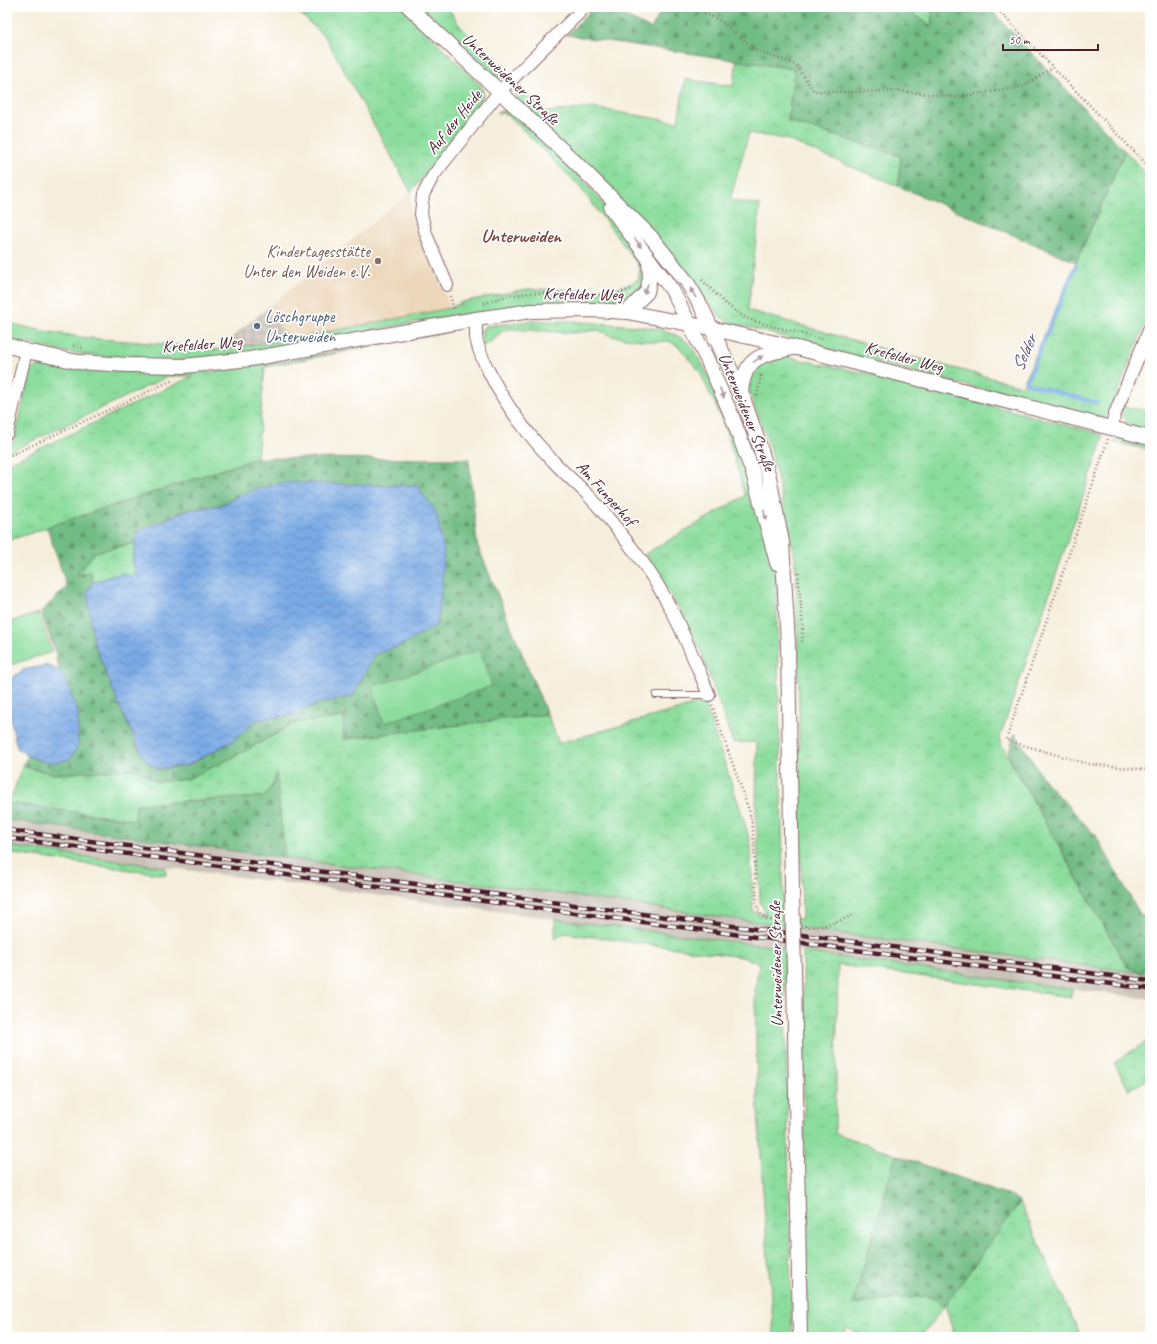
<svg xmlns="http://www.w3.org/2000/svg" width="1157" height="1344" font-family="Caveat,sans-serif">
  <defs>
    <pattern id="industrial-grid" width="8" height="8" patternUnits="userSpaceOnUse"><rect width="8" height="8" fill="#cbc2b8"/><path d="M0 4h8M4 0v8" fill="none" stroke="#b0a69e"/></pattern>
    <pattern id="grass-tufts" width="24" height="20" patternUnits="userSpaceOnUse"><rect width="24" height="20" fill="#8cdd9d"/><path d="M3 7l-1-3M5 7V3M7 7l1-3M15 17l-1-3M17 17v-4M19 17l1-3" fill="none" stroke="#7abd87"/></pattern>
    <pattern id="forest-firs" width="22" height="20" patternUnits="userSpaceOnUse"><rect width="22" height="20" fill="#71bc84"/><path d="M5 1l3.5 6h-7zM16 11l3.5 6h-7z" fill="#5f986c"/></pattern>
    <pattern id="water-waves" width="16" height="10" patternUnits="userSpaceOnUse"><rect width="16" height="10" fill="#7aaae5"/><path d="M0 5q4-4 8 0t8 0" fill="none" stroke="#668aba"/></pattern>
  </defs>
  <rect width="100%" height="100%" fill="#fff"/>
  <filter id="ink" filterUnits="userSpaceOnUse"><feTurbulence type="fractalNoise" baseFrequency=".025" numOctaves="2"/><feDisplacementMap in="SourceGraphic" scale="8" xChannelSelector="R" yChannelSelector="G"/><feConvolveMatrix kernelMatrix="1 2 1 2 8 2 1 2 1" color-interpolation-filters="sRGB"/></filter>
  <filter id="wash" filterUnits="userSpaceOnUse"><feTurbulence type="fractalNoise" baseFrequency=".012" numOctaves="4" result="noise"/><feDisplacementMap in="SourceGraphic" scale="16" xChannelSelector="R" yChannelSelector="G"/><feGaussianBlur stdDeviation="0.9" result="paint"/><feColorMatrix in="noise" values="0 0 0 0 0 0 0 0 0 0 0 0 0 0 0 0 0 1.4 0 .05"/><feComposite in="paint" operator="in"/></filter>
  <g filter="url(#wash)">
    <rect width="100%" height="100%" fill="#f6eedc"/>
    <polygon fill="#ecd7ba" points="411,192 412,213 450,308 291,339 266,309"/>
    <polygon fill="url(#industrial-grid)" points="266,309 291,339 216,350"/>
    <polygon fill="#cbc2b8" points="7,820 161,842 553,893 783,926 1150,974 1150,999 824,955 784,948 555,919 7,846"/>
    <g fill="url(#grass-tufts)" stroke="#6b7e64">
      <polygon points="293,7 402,7 480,85 483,92 482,98 435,162 411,192 326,38"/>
      <polygon points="421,7 448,7 459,25 508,73 500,78 492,76"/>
      <polygon points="903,7 933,7 931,26"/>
      <polygon points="737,60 794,69 788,121 901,156 898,186 785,139 749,133 730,200 760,205 748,310 908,356 1022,386 1125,151 1150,178 1150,312 1109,413 1106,417 1100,419 910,371 729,322 720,317 662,242 516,98 517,84 545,112 593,108 678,122 685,79 733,86"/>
      <polygon points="509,108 585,182 604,205 646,261 649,282 627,303 539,306 496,310 416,322 242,355 171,361 88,355 59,351 7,338 7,323 44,331 88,338 189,346 216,350 291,339 450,308 462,302 526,289 612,290 638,280 640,271 637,263 579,186 508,115 501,113 497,113"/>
      <path d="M532,321H571L637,326L660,329L678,336L690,344L705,369L743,453L758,500L776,576L784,917L802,919L798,647L795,557L771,451L749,391L751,378L762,361L787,357L865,373L1102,434V441L999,740L1127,967L1143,973L1142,969H1150V974L783,926L553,893L285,858L276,774L273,785L264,797L137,804L135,820L7,803V797L13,793L22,766L54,774L136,769L157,782L187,779L236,756L295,723L345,717L344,739L547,714L559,743L704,702L745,823L751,846L753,912L766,914L760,902L756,810L757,742L733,743L700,649L681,612L645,554L745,496L726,429L700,372L679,347L669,341L655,342L611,336L599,330L571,333L511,329C498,330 501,335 492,341C490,343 486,344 483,346L481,330L486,326Z"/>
      <path d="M451,331L265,367L257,458L7,541V464L193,376H169L7,453V450L15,439L29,375C34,365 38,365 48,362L119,371L165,373L210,372L268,364Z"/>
      <path d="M1121,404L1126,407L1150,411V432C1131,427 1123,426 1121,404Z"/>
      <polygon points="1118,438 1150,445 1150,450 1113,442"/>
      <polygon points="135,543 132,564 136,571 136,574 132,577 123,573 93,582 91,572 76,575 95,552"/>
      <polygon points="7,846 165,867 166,875 7,853"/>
      <polygon points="555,919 784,948 792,1337 774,1337 764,1206 757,1094 755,990 759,963 742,957 564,933 555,939"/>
      <polygon points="803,951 824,955 1072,989 1071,997 838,965 835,1133 896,1155 854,1304 928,1296 945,1305 1020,1202 1081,1337 955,1337 945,1305 921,1337 865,1337 847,1328 842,1337 806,1337"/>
      <polygon points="1150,1039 1150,1078 1129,1090 1114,1063"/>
    </g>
    <g fill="url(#forest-firs)" stroke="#5e6e58" fill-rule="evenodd">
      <polygon points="594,7 606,7 651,29 662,9 658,7 903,7 931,26 933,7 988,7 1125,151 1076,262 898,186 901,156 788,121 794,69 567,35"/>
      <path d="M257,458L469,459L477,544L547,714L343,739L344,717L295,723L236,756L187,779L157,782L136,769L54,774L22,766L28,756L45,762L78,712L64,677L59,671L55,652L41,612L67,587L47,527ZM373,485H416L406,643L374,655L353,696L320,703L292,715L256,720L233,741L186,766L157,769L145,760L122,712L94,643L87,592L93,582L91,572L77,575L95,552L135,543L137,532L184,511L220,505L252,490Z"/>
      <polygon points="1015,733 1044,780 1096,836 1140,914 1150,918 1150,969 1142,969 1143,973 1127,967 1008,755"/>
      <polygon points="276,773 285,858 7,820 7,803 135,820 136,804 263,797 273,785"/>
      <polygon points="896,1155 1012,1196 1020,1202 945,1305 928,1296 853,1304"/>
    </g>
    <g fill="#8cdd9d" stroke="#6b7e64">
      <polygon points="39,613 52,652 7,666 7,623"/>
      <polygon points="480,650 492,686 384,723 372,687"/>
    </g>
    <g fill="url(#water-waves)" stroke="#626488">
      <polygon points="288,482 373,485 416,485 436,512 444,552 441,596 437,625 406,643 374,655 353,696 320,703 292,715 256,720 233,741 186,766 157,769 145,760 122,712 94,643 87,592 93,582 109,577 123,573 132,577 136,574 136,571 132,564 137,532 184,511 220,505 252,490"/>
      <polygon points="48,665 59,671 64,677 78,712 78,746 70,759 57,762 45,762 28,756 17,748 7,704 7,681 23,670"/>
    </g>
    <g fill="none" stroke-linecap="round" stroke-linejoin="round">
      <polyline stroke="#7aaae5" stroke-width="4" points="1076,265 1026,383 1097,403"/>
    </g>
  </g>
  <g filter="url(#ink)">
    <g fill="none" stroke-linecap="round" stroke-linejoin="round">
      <g stroke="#866769" stroke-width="8">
        <polyline id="service" points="656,695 709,695"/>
      </g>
      <g stroke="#866769" stroke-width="14">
        <g id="minor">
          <polyline points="447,285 426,234 421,214 423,195 433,176 499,92 585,7"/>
          <path d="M476,319C476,325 476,331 476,337C478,350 484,362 490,374C506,406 528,435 553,461C564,473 577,484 588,495C606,514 622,535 638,556C670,598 689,647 709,695"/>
          <polyline points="1112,429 1114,416 1150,328"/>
          <polyline points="7,433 26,351"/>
        </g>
      </g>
      <g stroke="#866769" stroke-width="16">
        <g id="tertiary">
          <polyline points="409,7 572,159 651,237 687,282 701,306 741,392 760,447 769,477 782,542 788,644 792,889"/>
          <polyline points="611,208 672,290 706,357 731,414 753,473 777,563"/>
          <polyline points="627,312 647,292 650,277 649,260"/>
          <polyline points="7,345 26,351 78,362 128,365 184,366 250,359 476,319 531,311 594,310 627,312 710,328 797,348 1150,438"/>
          <path d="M741,392C745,355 762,355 793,348"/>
          <polyline points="794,971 800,1337"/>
        </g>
      </g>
      <g stroke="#866769" stroke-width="2.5" stroke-dasharray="1 3" stroke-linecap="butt">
        <polyline points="694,7 724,23 755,50 796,65 814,91 846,92 899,91 956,97 1022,87 1052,68"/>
        <polyline points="995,7 1150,168"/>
        <polyline points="702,280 725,303 744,317 757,322 822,339"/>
        <polyline points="450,296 454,310"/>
        <polyline points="484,303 511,295 533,293 613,295 632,289"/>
        <polyline points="73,346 84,348"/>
        <polyline points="757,396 761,376 759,374"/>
        <polyline points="1108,439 1006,740 1088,764 1150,770"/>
        <polyline points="7,457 173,380"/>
        <polyline points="798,573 803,627 802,642"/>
        <path d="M712,705L750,813L753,830L757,906C763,920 766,919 781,922"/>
        <path d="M805,926C823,929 839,921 855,914"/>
      </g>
      <use href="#service" stroke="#fff" stroke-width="6"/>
      <use href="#minor" stroke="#fff" stroke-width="12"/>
      <use href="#tertiary" stroke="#fff" stroke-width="14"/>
      <g stroke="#4a1f2b" stroke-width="4.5">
        <g id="rail">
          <polyline points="7,830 1150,981"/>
          <polyline points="7,838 1150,989"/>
        </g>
      </g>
      <use href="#rail" stroke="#fff" stroke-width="3" stroke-dasharray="9" stroke-linecap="butt"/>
      <g stroke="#866769" stroke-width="16" stroke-linecap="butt">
        <polyline id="tertiary-bridge" points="792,889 794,971"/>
      </g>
      <use href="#tertiary-bridge" stroke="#fff" stroke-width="14"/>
    </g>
    <defs><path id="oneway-solid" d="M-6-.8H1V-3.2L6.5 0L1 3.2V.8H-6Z"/></defs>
    <g fill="#ae9aa0">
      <use href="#oneway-solid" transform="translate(638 243) rotate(54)"/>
      <use href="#oneway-solid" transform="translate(646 289) rotate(114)"/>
      <use href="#oneway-solid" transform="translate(693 293) rotate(-120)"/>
      <use href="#oneway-solid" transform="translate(758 359) rotate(-34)"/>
      <use href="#oneway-solid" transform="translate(722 393) rotate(66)"/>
      <use href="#oneway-solid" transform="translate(765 515) rotate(74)"/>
    </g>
  </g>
  <circle fill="#8d6e63" stroke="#fff" stroke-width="1.5" cx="378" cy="261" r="4"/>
  <circle fill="#5c6f8a" stroke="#fff" stroke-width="1.5" cx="257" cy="326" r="4"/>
  <g text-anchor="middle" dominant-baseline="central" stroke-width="3.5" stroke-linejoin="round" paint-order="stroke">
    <g font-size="17" fill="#4a1f2b" stroke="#fff">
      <text transform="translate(511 79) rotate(43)">Unterweidener Straße</text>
      <text transform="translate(454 122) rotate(-51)">Auf der Heide</text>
      <text transform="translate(583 294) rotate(1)">Krefelder Weg</text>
      <text transform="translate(202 344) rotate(-4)">Krefelder Weg</text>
      <text transform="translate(904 357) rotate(15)">Krefelder Weg</text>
      <text transform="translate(747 412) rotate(68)">Unterweidener Straße</text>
      <text transform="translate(606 493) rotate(48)">Am Fungerhof</text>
      <text transform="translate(776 964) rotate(-91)">Unterweidener Straße</text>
    </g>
    <g font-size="17" fill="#785e54" stroke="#fff" text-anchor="end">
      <text x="370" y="251">Kindertagesstätte<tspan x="370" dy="20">Unter den Weiden e.V.</tspan></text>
    </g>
    <g font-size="17" fill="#4e5e75" stroke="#fff" text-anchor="start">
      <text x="265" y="316">Löschgruppe<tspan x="265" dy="20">Unterweiden</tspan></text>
    </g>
    <g font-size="18" font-style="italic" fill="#5d5775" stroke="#fff">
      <text transform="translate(1024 353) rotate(-67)">Selder</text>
    </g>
    <g font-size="19" font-weight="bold" fill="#7c4842" stroke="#fff">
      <text x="521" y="236">Unterweiden</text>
    </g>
  </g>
  <rect width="1157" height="1344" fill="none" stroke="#fff" stroke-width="24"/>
  <path d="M1003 44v6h95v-6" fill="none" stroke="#4a1f2b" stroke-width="2"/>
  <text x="1009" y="44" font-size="12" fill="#4a1f2b" stroke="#ffffff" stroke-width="3" paint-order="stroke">50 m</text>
</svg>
